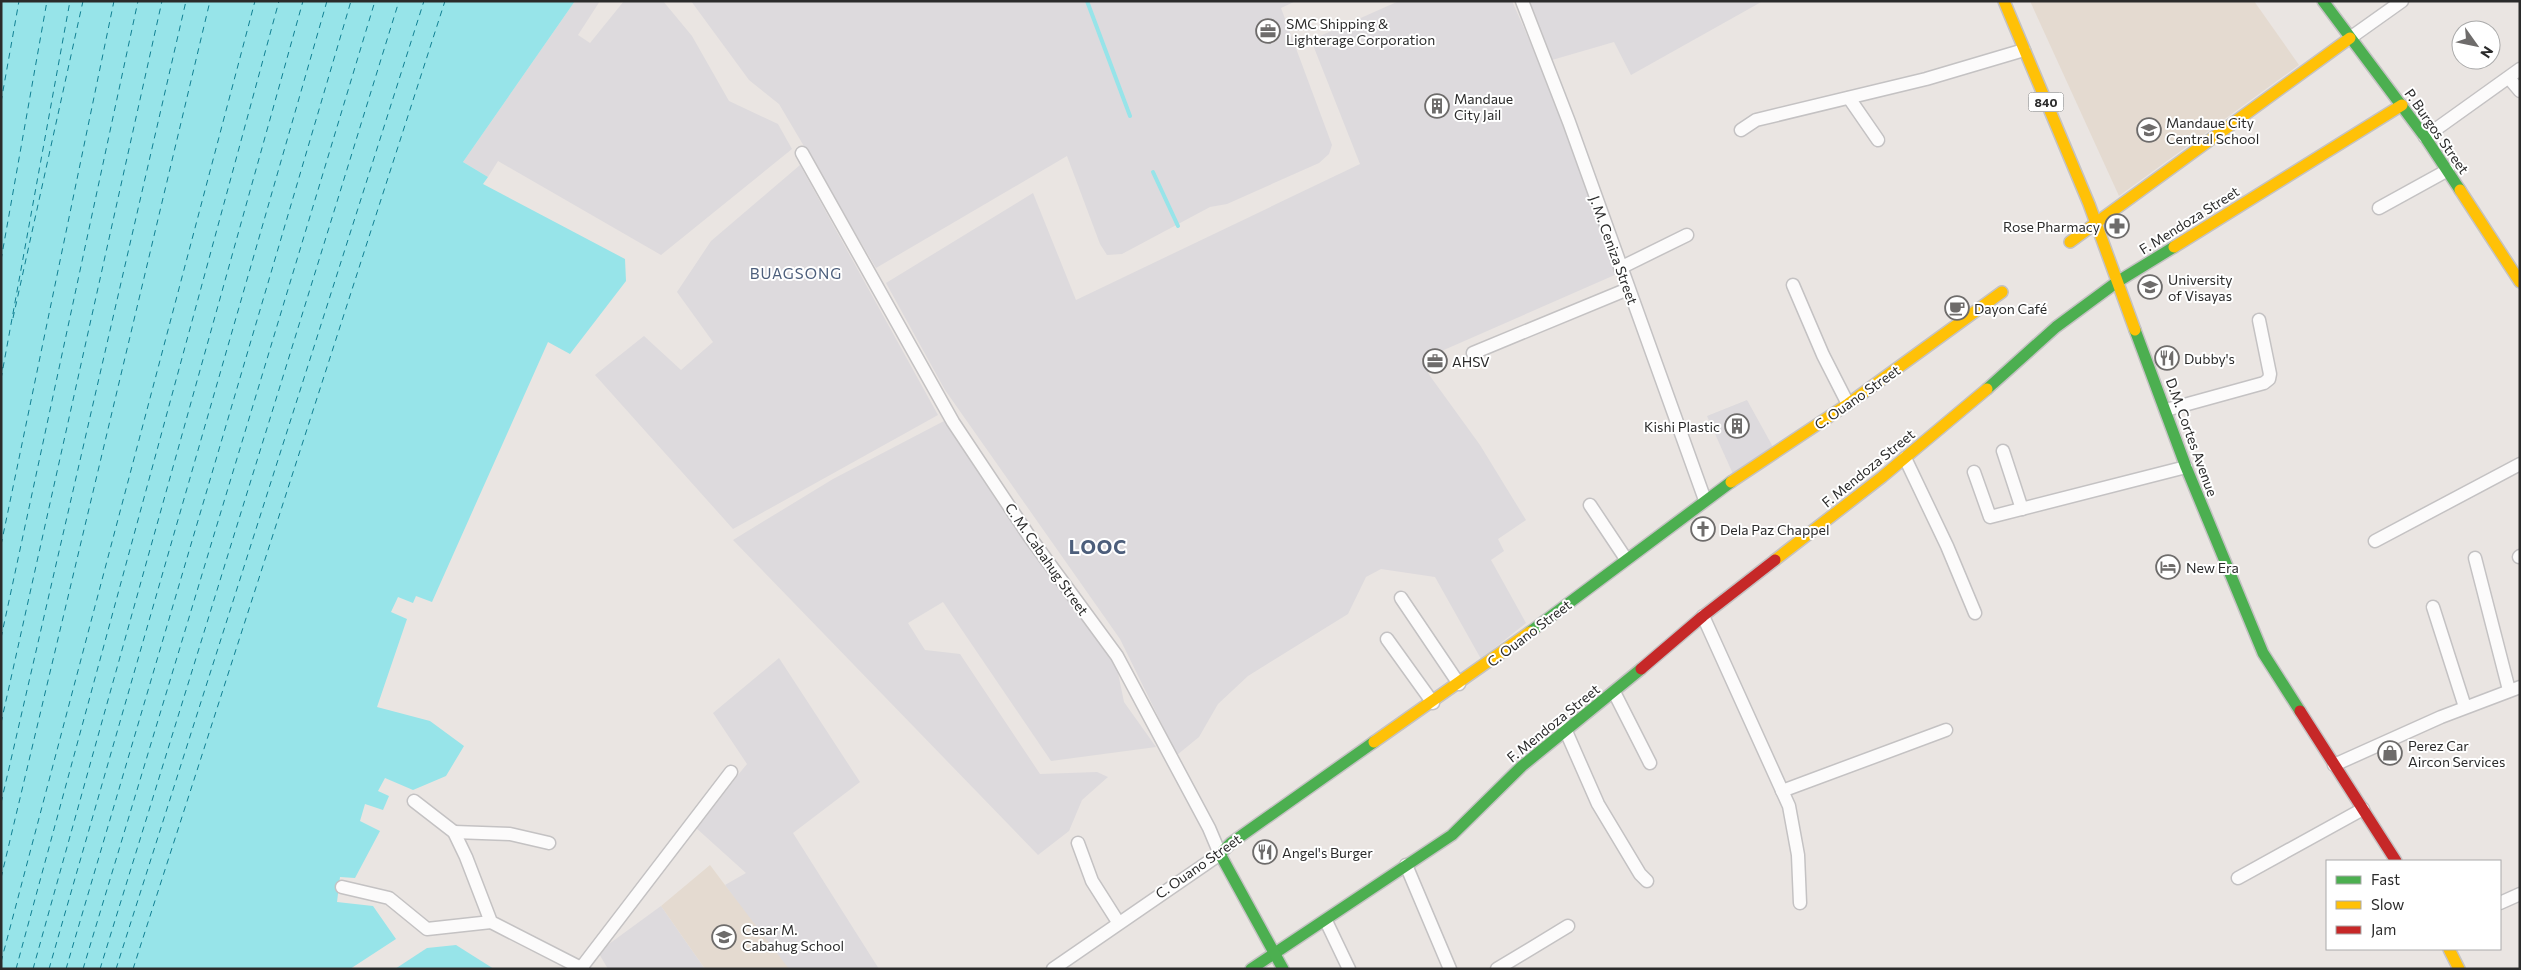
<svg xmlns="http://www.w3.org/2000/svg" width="2521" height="970" font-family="Commissioner,sans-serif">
  <rect width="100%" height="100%" fill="#eae5e2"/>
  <g fill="#dddadd">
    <polygon points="575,1 600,1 578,35 590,43 624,1 663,1 692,36 729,101 778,124 792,149 661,255 498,161 488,177 463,162"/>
    <polygon points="691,1 1296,1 1281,8 1332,145 1329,154 1319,163 1227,204 1210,207 1122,254 1107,255 1100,244 1067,156 876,268 779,104 749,80"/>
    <polygon points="1399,1 1512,1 1556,101 1617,274 1421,360 1430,376 1480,445 1526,520 1498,539 1504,551 1491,560 1526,623 1481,659 1435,577 1381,569 1366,577 1348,614 1248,676 1218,704 1199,737 1177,755 1120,639 945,390 886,283 1033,193 1076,300 1360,164 1311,40"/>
    <polygon points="1529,1 1763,1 1631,75 1614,42 1552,60"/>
    <polygon points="800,165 938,415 733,529 595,375 644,336 681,370 713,342 677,292 711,241"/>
    <polygon points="1747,400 1773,447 1733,474 1707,416"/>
    <polygon points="944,421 1116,663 1124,702 1156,747 1051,761 943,602 908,623 925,650 960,654 1040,774 1097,772 1108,777 1082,800 1069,831 1038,855 733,540 833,479"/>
    <polygon points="779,658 860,782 793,833 879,969 785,969 725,885 746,873 695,827 747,764 713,713"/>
    <polygon points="661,906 705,969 608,969 598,952"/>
  </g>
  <g fill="#e4dad0">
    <polygon points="2030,1 2254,1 2299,65 2119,196"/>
    <polygon points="710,865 725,885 789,969 705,969 661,906"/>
  </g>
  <g fill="#97e4e9">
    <polygon points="1,1 575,1 463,162 488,177 483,184 625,259 626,281 570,354 548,342 432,602 416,596 413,603 398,597 391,612 407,619 377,707 430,721 464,746 446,776 413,790 385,778 378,791 389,796 383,810 365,804 360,821 380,831 355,878 340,877 337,902 373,906 396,939 350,969 1,969"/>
    <polygon points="456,945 494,969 395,969 427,948"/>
  </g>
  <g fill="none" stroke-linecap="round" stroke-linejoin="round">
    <g stroke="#97e4e9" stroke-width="4">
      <polyline points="1087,1 1130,116"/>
      <polyline points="1153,172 1178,226"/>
    </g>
    <g stroke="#108093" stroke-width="1" stroke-dasharray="6 5" stroke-linecap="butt">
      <polyline points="1,102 19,1"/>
      <polyline points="1,260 47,1"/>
      <polyline points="13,318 83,1"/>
      <polyline points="1,373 3,364"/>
      <polyline points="1,379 70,1"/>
      <polyline points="1,545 114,1"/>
      <polyline points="1,638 138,1"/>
      <polyline points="1,723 162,1"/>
      <polyline points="1,803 186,1"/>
      <polyline points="1,878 210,1"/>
      <polyline points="1,962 255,1"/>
      <polyline points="16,969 279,1"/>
      <polyline points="33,969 303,1"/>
      <polyline points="49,969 327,1"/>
      <polyline points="66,969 351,1"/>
      <polyline points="83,969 375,1"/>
      <polyline points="100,969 399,1"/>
      <polyline points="116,969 424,1"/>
      <polyline points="133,969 445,1"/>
    </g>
    <g stroke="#c4c2c3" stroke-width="15">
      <g id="street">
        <polyline points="1522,1 1569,122 1705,500"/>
        <polyline points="2350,38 2402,1"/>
        <polyline points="2509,78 2520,91"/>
        <polyline points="1849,98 1878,140"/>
        <polyline points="1741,130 1756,120 1926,79 2024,50"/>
        <polyline points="2425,137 2520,69"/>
        <polyline points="802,153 953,422 1029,536 1117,656 1209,828 1220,854 1053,969"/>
        <polyline points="2379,208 2448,170"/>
        <polyline points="1620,268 1687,235"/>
        <polyline points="1793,285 1823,355 1848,404"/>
        <polyline points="1473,353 1628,289"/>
        <polyline points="2166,410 2264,383 2269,379 2270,374 2259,320"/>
        <polyline points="2003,451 2022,509"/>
        <polyline points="1905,458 1947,546 1975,613"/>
        <polyline points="1974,472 1990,517 2186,467"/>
        <polyline points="1590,505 1626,559"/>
        <polyline points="2375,541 2520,464"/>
        <polyline points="2519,557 2520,556"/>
        <polyline points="2475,558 2509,690"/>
        <polyline points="1401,598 1459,684"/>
        <polyline points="2433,607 2465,707"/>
        <polyline points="1703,616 1789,806 1798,855 1800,903"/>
        <polyline points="1387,639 1433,703"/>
        <polyline points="1614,692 1650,763"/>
        <polyline points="1565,729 1598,804 1640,874 1647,881"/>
        <polyline points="2334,765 2441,717 2520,687"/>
        <polyline points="1782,791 1946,730"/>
        <polyline points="414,801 454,832 466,857 491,922 583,969"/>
        <polyline points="454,832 510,834 549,843"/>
        <polyline points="1078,843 1092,881 1118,922"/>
        <polyline points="1406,865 1450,969"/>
        <polyline points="2238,878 2363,809"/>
        <polyline points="342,887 389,898 427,929 491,922"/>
        <polyline points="2500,903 2520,894"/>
        <polyline points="1326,921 1349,969"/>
        <polyline points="581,968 731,772"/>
        <polyline points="1497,969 1568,926"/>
      </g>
    </g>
    <g stroke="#c4c2c3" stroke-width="14">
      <g id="fast">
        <polyline points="2323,1 2425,137 2460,190"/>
        <polyline points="2135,330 2186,467 2263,653 2300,711"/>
        <polyline points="1987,389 2056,327 2117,282 2174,247"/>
        <polyline points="1530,632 1731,482"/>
        <polyline points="1251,969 1452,835 1522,766 1641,669"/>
        <polyline points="1283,969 1220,854 1231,843 1374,742"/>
      </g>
    </g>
    <g stroke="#c4c2c3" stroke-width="14">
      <g id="slow">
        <polyline points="2004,1 2089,204 2135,330"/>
        <polyline points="2460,190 2520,282"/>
        <polyline points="2070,242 2350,38"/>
        <polyline points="2174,247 2402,105"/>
        <polyline points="1731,482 1848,404 2002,292"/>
        <polyline points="1775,560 1882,477 1987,389"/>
        <polyline points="1374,742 1530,632"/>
        <polyline points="2449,949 2459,969"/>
      </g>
    </g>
    <g stroke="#c4c2c3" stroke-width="14">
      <g id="jam">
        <polyline points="1641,669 1703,616 1775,560"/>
        <polyline points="2300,711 2396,861"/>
      </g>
    </g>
    <use href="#street" stroke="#fcfbfb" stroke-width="12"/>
    <use href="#fast" stroke="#4caf50" stroke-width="11"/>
    <use href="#slow" stroke="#ffc107" stroke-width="11"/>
    <use href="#jam" stroke="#c62828" stroke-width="11"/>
  </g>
  <defs>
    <g id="office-ring" transform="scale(1.25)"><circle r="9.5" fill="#fff" stroke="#6e6c6b" stroke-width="1.5"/><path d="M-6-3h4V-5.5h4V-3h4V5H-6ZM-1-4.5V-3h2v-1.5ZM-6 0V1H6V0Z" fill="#6e6c6b"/></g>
    <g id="building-ring" transform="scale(1.25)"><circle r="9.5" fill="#fff" stroke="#6e6c6b" stroke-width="1.5"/><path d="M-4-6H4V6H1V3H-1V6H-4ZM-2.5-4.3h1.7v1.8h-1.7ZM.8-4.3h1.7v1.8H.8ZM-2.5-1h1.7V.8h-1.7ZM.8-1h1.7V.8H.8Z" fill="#6e6c6b"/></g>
    <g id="school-ring" transform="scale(1.25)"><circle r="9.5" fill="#fff" stroke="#6e6c6b" stroke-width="1.5"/><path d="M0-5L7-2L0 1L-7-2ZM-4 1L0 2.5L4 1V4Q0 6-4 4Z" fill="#6e6c6b"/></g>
    <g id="pharmacy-ring" transform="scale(1.25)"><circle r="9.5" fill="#fff" stroke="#6e6c6b" stroke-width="1.5"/><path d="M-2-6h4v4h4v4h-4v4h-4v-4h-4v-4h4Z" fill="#6e6c6b"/></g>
    <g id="university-ring" transform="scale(1.25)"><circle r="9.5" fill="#fff" stroke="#6e6c6b" stroke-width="1.5"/><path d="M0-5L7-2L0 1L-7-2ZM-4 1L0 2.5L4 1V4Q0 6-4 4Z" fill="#6e6c6b"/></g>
    <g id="cafe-ring" transform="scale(1.25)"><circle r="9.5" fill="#fff" stroke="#6e6c6b" stroke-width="1.5"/><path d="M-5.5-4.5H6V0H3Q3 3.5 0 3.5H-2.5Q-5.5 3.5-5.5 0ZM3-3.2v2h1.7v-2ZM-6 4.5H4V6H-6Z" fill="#6e6c6b"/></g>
    <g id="restaurant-ring" transform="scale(1.25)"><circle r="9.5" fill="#fff" stroke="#6e6c6b" stroke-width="1.5"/><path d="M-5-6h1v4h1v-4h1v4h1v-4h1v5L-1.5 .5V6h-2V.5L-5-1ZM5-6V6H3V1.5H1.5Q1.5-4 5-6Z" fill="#6e6c6b"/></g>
    <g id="church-ring" transform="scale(1.25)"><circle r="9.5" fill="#fff" stroke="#6e6c6b" stroke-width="1.5"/><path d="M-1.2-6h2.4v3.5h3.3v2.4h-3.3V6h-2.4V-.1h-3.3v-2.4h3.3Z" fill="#6e6c6b"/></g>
    <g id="hotel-ring" transform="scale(1.25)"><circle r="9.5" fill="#fff" stroke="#6e6c6b" stroke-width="1.5"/><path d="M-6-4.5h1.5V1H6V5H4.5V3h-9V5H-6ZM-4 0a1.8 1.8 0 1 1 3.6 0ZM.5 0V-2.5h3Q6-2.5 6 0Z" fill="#6e6c6b"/></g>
    <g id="shop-ring" transform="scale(1.25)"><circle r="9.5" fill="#fff" stroke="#6e6c6b" stroke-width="1.5"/><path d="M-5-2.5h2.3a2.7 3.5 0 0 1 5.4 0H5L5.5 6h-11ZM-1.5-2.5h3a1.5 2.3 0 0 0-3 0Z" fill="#6e6c6b"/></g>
  </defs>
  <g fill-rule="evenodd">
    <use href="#office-ring" x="1268" y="31"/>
    <use href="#building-ring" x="1437" y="106"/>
    <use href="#school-ring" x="2149" y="130"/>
    <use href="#pharmacy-ring" x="2117" y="226"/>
    <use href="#university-ring" x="2150" y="287"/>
    <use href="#cafe-ring" x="1957" y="308"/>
    <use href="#restaurant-ring" x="2167" y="358"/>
    <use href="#office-ring" x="1435" y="361"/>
    <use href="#building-ring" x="1737" y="426"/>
    <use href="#church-ring" x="1703" y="529"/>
    <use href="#hotel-ring" x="2168" y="567"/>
    <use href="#shop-ring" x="2390" y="753"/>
    <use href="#restaurant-ring" x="1265" y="852"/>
    <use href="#school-ring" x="724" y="937"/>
  </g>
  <g text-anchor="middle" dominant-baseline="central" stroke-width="4" stroke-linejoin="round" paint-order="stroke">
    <rect fill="#fff" stroke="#6b6b6b" stroke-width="1" x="2028.5" y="92.5" width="35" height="19" rx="4"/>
    <g font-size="12" font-weight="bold" fill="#2b2b2b">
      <text x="2046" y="102">840</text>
    </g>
    <g font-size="14" fill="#2b2b2b" stroke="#fff" text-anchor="start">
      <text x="1286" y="23">SMC Shipping &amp;<tspan x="1286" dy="16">Lighterage Corporation</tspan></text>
      <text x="1454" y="98">Mandaue<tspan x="1454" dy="16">City Jail</tspan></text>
      <text x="2166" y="122">Mandaue City<tspan x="2166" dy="16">Central School</tspan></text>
      <text x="2100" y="226" text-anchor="end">Rose Pharmacy</text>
      <text x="2168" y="279">University<tspan x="2168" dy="16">of Visayas</tspan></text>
      <text x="1974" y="308">Dayon Café</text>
      <text x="2184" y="358">Dubby's</text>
      <text x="1452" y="361">AHSV</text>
      <text x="1720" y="426" text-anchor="end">Kishi Plastic</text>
      <text x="1720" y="529">Dela Paz Chappel</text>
      <text x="2186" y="567">New Era</text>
      <text x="2408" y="745">Perez Car<tspan x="2408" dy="16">Aircon Services</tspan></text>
      <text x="1282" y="852">Angel's Burger</text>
      <text x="742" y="929">Cesar M.<tspan x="742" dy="16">Cabahug School</tspan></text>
    </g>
    <g font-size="14" fill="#2b2b2b" stroke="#fff">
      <text transform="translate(2437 131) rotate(55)">P. Burgos Street</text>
      <text transform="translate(2189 220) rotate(-32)">F. Mendoza Street</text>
      <text transform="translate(1614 250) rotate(70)">J. M. Ceniza Street</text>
      <text transform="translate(1857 397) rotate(-35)">C. Ouano Street</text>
      <text transform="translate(2192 437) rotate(70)">D.M. Cortes Avenue</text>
      <text transform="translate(1868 468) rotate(-39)">F. Mendoza Street</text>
      <text transform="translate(1047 559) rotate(55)">C. M. Cabahug Street</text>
      <text transform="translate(1529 633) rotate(-37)">C. Ouano Street</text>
      <text transform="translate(1553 723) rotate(-39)">F. Mendoza Street</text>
      <text transform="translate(1198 866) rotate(-35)">C. Ouano Street</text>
    </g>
    <g font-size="15" letter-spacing="1" fill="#4c5e7b" stroke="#fff">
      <text x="796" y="273">BUAGSONG</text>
    </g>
    <g font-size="19" font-weight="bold" letter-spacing="1" fill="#4c5e7b" stroke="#fff">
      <text x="1098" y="546">LOOC</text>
    </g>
  </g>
  <rect width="2521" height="970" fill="none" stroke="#2b2b2b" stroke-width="5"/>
  <rect x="2326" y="860" width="175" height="90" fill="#ffffff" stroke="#aaaaaa"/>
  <rect x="2336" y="876" width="25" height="8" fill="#4caf50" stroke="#aaaaaa"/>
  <text x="2371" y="885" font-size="15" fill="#2b2b2b">Fast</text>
  <rect x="2336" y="901" width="25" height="8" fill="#ffc107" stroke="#aaaaaa"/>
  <text x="2371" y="910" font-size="15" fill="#2b2b2b">Slow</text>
  <rect x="2336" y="926" width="25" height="8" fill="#c62828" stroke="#aaaaaa"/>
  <text x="2371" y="935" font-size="15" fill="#2b2b2b">Jam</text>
  <g transform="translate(2476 45) rotate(123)"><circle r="24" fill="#ffffff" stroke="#aaaaaa"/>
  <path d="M0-4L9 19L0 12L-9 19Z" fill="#6e6c6b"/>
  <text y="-8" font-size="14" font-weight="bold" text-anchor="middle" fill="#2b2b2b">N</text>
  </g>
</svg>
